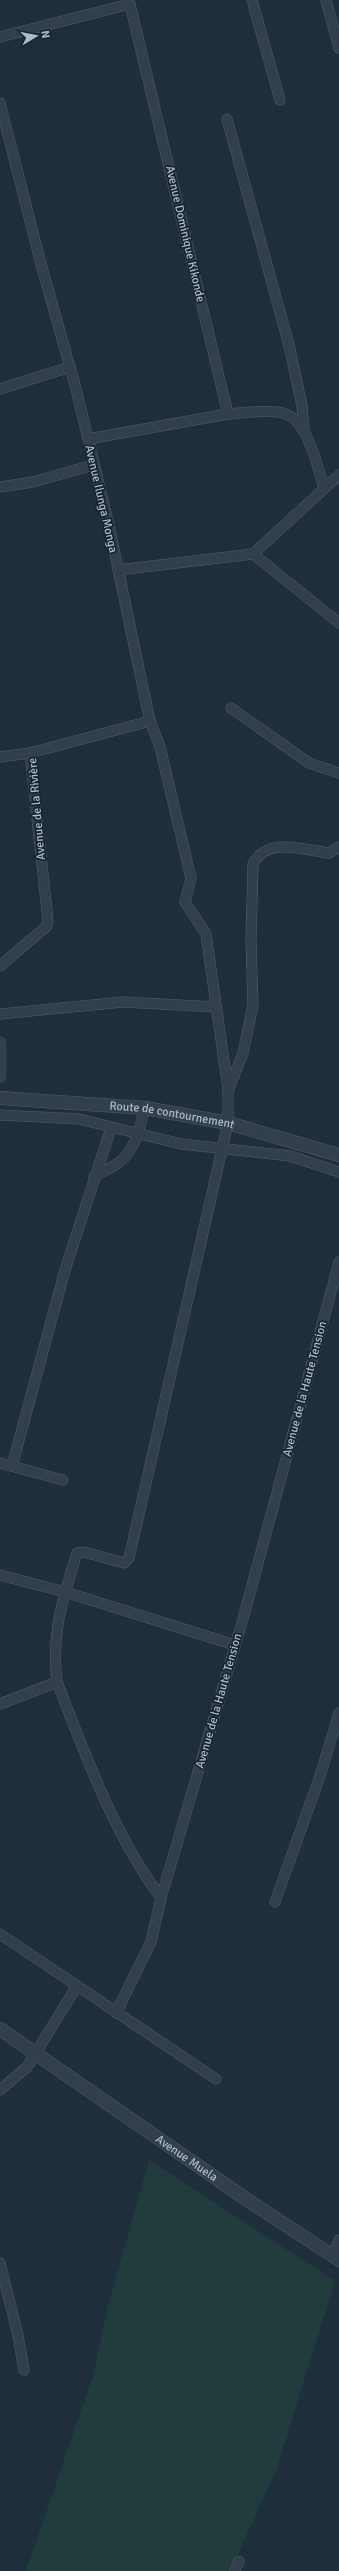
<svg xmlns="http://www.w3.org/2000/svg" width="339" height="2571" font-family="Signika,sans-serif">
  <rect width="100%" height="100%" fill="#1f2e3c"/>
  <polygon fill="#213c3c" points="149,2160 335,2281 276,2471 230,2571 26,2571 93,2376 107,2309"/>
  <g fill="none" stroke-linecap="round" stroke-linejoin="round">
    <g stroke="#515e69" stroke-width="11">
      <g id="minor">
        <path d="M129,0L228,414C243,413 269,409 283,413C308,419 317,466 324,488"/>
        <polyline points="252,0 280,100"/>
        <polyline points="326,0 339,48"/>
        <polyline points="0,37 130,4"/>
        <polyline points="0,103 41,264 75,385 108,521 150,721 160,747 191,878 185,902 206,934 228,1089"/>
        <polyline points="227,119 289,345 302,406 304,429"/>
        <polyline points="0,389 70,367"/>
        <polyline points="88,439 228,414"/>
        <polyline points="0,487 33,482 93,465"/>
        <polyline points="253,554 339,475"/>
        <polyline points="253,554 339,623"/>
        <polyline points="118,570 253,554"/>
        <polyline points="231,708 309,763 339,773"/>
        <polyline points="0,757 30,753"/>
        <polyline points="0,966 47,926 48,921 30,753 150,721"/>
        <polyline points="0,1014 123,1002 216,1007"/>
        <polyline points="0,1042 0,1077"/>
        <polyline points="0,1115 79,1119 181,1144 290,1156 339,1172"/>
        <path d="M94,1177C102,1172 111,1168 118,1163C135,1152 140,1126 145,1108"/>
        <polyline points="0,1463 63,1480"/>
        <polyline points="12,1466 65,1270 111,1128"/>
        <polyline points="0,1575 65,1592 235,1645"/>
        <polyline points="0,1704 57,1682"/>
        <path d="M161,1898C113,1833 86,1756 57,1682C51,1632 63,1599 77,1553L84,1552L124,1563L129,1558L228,1123V1091L243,1053L253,1005L251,940L253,864C267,836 304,850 329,853L339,847"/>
        <polyline points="275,1902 320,1776 339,1713"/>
        <polyline points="0,1934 216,2079"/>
        <polyline points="116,2013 151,1942 161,1898 243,1619 339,1262"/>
        <polyline points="0,2090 27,2067 77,1986"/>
        <polyline points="333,2256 339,2240"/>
        <polyline points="0,2263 18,2335 24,2370"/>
        <polyline points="235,2571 239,2561"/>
      </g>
    </g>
    <g stroke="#515e69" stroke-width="14">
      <g id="tertiary">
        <path id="s1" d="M0,1098L145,1108L228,1123L339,1155"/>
        <path id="s2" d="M0,2029L246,2199L339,2260"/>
      </g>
    </g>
    <use href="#minor" stroke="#33404c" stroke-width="10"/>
    <use href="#tertiary" stroke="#33404c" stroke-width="13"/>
  </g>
  <g text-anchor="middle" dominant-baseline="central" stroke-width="3.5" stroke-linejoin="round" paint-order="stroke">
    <g font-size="12" fill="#aebbc8" stroke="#182530">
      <text transform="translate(185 234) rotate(77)">Avenue Dominique Kikonde</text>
      <text transform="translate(101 499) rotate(77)">Avenue Ilunga Monga</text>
      <text transform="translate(37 809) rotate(-95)">Avenue de la Rivière</text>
      <text stroke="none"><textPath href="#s1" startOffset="173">Route de contournement</textPath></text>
      <text transform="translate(305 1389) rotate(-75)">Avenue de la Haute Tension</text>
      <text transform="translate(219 1701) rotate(-74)">Avenue de la Haute Tension</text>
      <text stroke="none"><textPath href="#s2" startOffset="227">Avenue Muela</textPath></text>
    </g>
  </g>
  <g transform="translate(36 36) rotate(80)" stroke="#182530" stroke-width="3" paint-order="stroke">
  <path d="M0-3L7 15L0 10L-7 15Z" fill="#aebbc8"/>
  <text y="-6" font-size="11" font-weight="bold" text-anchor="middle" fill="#aebbc8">N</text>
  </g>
</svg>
